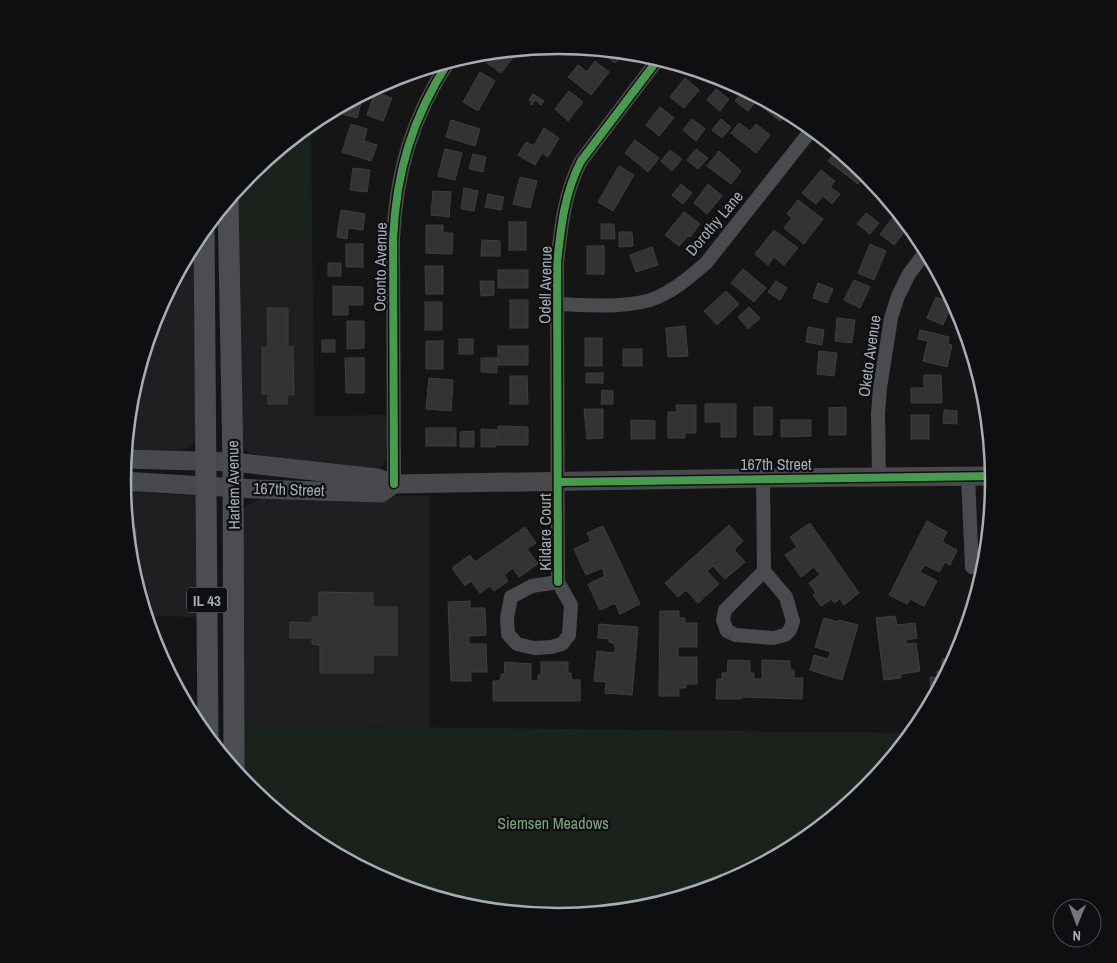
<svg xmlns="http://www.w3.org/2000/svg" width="1117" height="963" font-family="'Archivo Narrow',sans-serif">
  <rect width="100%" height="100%" fill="#151515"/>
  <g fill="#1f1f21">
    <polygon points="237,236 312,236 315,416 388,415 386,459 383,465 376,470 360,472 249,453 243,447"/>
    <polygon points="196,239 200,433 190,447 173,454 125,451 130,396 155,314"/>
    <polygon points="123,491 199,496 200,617 145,616 130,566"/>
    <polygon points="429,496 429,727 242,725 241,514 246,506 262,498"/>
  </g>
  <g fill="#1b221b">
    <polygon points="311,123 312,236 237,236 237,189 250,173"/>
    <polygon points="242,725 914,733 867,790 801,845 725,885 643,910 558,918 473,910 391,885 316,844 250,790 242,781"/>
  </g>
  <g fill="#333334" stroke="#3d3f41">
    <polygon points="518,49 519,50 501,73 487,63 496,51"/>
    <polygon points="603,49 625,52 615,63 601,52"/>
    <polygon points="595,61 609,72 591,95 568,77 578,65 587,72"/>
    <polygon points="480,72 495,81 478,111 463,102"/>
    <polygon points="685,78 699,90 684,108 670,97"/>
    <polygon points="716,89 729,99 720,111 707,100"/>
    <polygon points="744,90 757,100 748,111 735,101"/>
    <polygon points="569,91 583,102 568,121 555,109"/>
    <polygon points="375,92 392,98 383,121 367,115"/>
    <polygon points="533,94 544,101 541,105 535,100 532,105 530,104 532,102 529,100"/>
    <polygon points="762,98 788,112 780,121 757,103"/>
    <polygon points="350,100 361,103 357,118 342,114 345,103"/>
    <polygon points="660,107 674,118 659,136 646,125"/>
    <polygon points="692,119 705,129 696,141 683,130"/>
    <polygon points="721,119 731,127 722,138 712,130"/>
    <polygon points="451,120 480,129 475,146 446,137"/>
    <polygon points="739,123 750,131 756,124 770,135 756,153 731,133"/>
    <polygon points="351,124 367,129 364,141 377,145 371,161 342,152"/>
    <polygon points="544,128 559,138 548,157 542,153 535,165 518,155 526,142 534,146"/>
    <polygon points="635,140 659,158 648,172 625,153"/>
    <polygon points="445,149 462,153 455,180 438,176"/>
    <polygon points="696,149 708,158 698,169 687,160"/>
    <polygon points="838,149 867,173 858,184 828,161"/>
    <polygon points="670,150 682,159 672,171 661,161"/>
    <polygon points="719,151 741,171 731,184 707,166"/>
    <polygon points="473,154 486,157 483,172 469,169"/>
    <polygon points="619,166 634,175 613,211 598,202"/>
    <polygon points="353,168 370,170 367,192 350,190"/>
    <polygon points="821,170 835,181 830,187 840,194 832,204 823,196 816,204 802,193"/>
    <polygon points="520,177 537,181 530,208 513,204"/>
    <polygon points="681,184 692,193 683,204 672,195"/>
    <polygon points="708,184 722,196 707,214 694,203"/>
    <polygon points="464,188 478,191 474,211 461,209"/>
    <polygon points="433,191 451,192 449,217 431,215"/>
    <polygon points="488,194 504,197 501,210 485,207"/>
    <polygon points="798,200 823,219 804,244 784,228 792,218 787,214"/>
    <polygon points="341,210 365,214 363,230 348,228 347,239 337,237"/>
    <polygon points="684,212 700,224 690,237 688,236 679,246 665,235"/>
    <polygon points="866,213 879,223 870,234 857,224"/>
    <polygon points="894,216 908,227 894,245 880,234"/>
    <rect x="509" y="222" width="17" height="28"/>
    <polygon points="601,224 614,224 615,239 601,239"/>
    <polygon points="426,225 443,225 443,233 453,233 452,254 426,253"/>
    <polygon points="774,230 798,248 784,265 774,257 768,265 755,254"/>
    <polygon points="619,232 632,232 633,246 619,247"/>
    <polygon points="482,240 500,241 500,256 481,256"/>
    <rect x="346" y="244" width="17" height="23"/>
    <polygon points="870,244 886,251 874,280 858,273"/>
    <rect x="587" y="246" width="17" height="28"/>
    <polygon points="652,247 658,265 636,272 630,255"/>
    <rect x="328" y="263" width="13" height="13"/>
    <polygon points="425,266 443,266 443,294 426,294"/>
    <polygon points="743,269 766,288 754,302 731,283"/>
    <rect x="498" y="270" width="30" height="18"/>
    <polygon points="854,280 870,287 860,308 844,300"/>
    <polygon points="480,281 494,281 494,295 481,296"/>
    <polygon points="776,281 787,288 780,300 768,292"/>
    <polygon points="818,283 833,289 827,303 813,298"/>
    <polygon points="333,286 363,287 363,305 348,305 348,315 333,315"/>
    <polygon points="726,291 739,304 717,325 704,311"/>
    <polygon points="936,297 952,304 943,325 927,318"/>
    <rect x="510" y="300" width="18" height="28"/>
    <rect x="425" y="302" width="17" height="28"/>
    <polygon points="749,307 760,318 748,329 738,317"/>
    <polygon points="267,308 288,308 288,347 293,347 294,395 287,395 287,404 268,404 268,394 262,394 262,347 268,347"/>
    <polygon points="837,318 855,320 852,343 835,341"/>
    <polygon points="347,321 364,321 364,348 347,349"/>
    <polygon points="685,326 688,356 668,357 666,328"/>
    <polygon points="808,327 824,330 822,345 806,342"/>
    <polygon points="920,330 949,337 948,344 952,345 947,367 923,361 928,341 918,339"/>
    <rect x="585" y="338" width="17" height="28"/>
    <rect x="459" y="339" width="14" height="15"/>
    <rect x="322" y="340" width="13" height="12"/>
    <rect x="426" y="341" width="17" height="28"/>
    <rect x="498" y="346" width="30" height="19"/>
    <rect x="623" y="349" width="19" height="17"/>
    <polygon points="819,351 837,353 834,376 817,374"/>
    <polygon points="345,358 364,358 364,393 346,393"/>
    <polygon points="481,358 497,358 497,373 481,372"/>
    <rect x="586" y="373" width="17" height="10"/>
    <polygon points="924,375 941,375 942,403 911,403 911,388 924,388"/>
    <polygon points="510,376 527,376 528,404 510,404"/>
    <polygon points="429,378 453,380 451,411 426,409"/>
    <polygon points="602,390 613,391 613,404 601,404"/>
    <polygon points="705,404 736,404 736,437 721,437 721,422 705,422"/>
    <polygon points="676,405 696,405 696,433 685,433 685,438 668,438 668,412 677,412"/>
    <rect x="754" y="407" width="18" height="28"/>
    <polygon points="846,407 846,435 829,435 829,408"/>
    <polygon points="584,409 603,409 603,438 587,439"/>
    <polygon points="944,410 957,411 957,424 943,423"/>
    <polygon points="983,412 988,412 991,441 983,441"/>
    <rect x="911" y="415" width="18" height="24"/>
    <polygon points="631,420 655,421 655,439 631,439"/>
    <polygon points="781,420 811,420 811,436 781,437"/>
    <polygon points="498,426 528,427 528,445 498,445"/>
    <rect x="426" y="428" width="30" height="18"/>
    <polygon points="481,429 497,430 496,447 481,447"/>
    <polygon points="474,431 474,447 460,447 460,432"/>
    <polygon points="927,521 947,532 942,542 957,550 950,565 945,562 939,572 925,565 920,572 937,581 924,606 910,599 907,604 889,595"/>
    <polygon points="810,523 859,593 844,605 840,599 834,603 832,599 821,606 813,595 816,593 809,583 820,575 814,567 801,577 785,555 797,547 790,537"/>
    <polygon points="729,525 743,541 734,550 745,562 725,579 713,566 707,571 719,584 698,603 686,590 678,597 665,583"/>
    <polygon points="603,526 640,604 620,614 615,603 600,610 588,584 605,576 602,568 586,575 574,549 591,541 587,533"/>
    <polygon points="525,527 536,543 527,549 538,564 519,577 513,568 504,575 508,581 494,591 490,586 480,593 471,581 465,586 452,568 470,555 475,562"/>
    <polygon points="127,529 136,529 136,548 131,548 131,567"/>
    <polygon points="319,592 373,593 373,607 397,607 397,655 373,655 373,673 320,673 320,645 312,644 312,638 290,638 290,622 312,623 312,617 319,617"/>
    <polygon points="470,601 470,608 485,608 486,635 469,636 469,644 486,644 487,672 471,672 471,681 451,681 448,602"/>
    <polygon points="660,611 679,611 679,618 685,618 685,623 697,623 697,647 678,647 678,657 697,657 697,684 686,684 686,688 679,688 679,696 659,696"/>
    <polygon points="895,616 897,625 915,623 917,638 906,640 906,644 916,643 920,671 901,674 901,678 884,680 876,618"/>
    <polygon points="824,618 838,622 839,620 858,625 842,680 810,670 814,655 828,659 831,652 815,647"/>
    <polygon points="599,624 638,627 632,695 605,693 606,682 594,681 597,651 615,653 615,646 613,643 609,642 609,639 598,638"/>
    <polygon points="942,659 956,659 936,696 931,697 930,677 937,677 937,671 942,671"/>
    <polygon points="728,660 750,661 750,673 754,673 754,679 762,679 762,660 790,661 790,670 794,670 794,678 803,678 802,699 742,697 741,699 716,699 717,679 722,679 722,673 727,673"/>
    <polygon points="504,662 531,664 531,681 538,681 538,675 541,675 541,662 568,662 568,673 571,673 571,678 573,680 580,680 580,701 493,701 493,681 499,681 501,678 501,674 505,674"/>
  </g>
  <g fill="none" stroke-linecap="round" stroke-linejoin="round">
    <g stroke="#494b4e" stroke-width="14">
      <path d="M558,304C587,305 632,309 658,297C676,289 691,276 706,263L813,128"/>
      <polyline points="968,477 972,567"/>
      <polyline points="763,478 764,571 786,597 793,621 790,630 785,635 773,638 736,635 727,631 723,620 725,610 764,571"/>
      <polyline points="879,478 878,414 880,388 891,318 898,296 909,274 927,250"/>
      <path d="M394,484L393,240C396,172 412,118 449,61"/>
      <path d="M558,582L557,263C561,227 564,194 581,161L659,58"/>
      <polygon points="558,582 571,605 569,635 562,644 551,647 534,648 517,644 508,634 507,618 511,597 532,586"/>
    </g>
    <g stroke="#47494c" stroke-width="19">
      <polyline points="124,459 233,462 377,478 394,484 763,478 994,476"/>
      <polyline points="122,481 256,489 381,493 394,484"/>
    </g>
    <g stroke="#4b4d50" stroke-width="21">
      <polyline points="228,200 233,462 234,771"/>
      <polyline points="204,228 208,739"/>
    </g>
    <g stroke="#0f0f11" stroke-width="11">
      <g id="cycleway">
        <polyline points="558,482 994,476"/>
        <path d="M394,484L393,240C396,172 412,118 449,61"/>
        <path d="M558,582L557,263C561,227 564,194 581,161L659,58"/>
      </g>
    </g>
    <use href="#cycleway" stroke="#469c4c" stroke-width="8"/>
  </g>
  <g text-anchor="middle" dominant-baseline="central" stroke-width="4.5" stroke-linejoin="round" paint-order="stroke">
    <rect fill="#0f0f11" stroke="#787e85" stroke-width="1" x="187" y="587.5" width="40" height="25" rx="4"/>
    <g font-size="15" font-weight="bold" fill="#a5adb7">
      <text x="207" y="600">IL 43</text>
    </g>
    <g font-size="16" fill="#a5adb7" stroke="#0f0f11">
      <text transform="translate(714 223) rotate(-50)">Dorothy Lane</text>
      <text transform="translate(380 267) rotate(-89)">Oconto Avenue</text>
      <text transform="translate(545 285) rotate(-89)">Odell Avenue</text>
      <text transform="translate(869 356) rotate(-82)">Oketo Avenue</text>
      <text x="776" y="464">167th Street</text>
      <text transform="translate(233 485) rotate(-91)">Harlem Avenue</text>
      <text transform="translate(289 489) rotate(2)">167th Street</text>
      <text transform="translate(545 532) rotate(-90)">Kildare Court</text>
    </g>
    <g font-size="16" fill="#7ca47a" stroke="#0f0f11">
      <text x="553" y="823">Siemsen Meadows</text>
    </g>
  </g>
  <path d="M0 0H1117V963H0ZM131 481a427 427 0 1 1 854 0a427 427 0 1 1-854 0Z" fill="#0f0f11" fill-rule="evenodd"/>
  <path fill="none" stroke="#a5adb7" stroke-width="2.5" d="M131 481a427 427 0 1 1 854 0a427 427 0 1 1-854 0Z"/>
  <g transform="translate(1077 923) rotate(181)"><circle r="24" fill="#0f0f11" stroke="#4b4e53"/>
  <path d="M0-4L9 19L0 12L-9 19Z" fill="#73787e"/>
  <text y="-8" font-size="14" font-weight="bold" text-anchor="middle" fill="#a5adb7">N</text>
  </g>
</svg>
